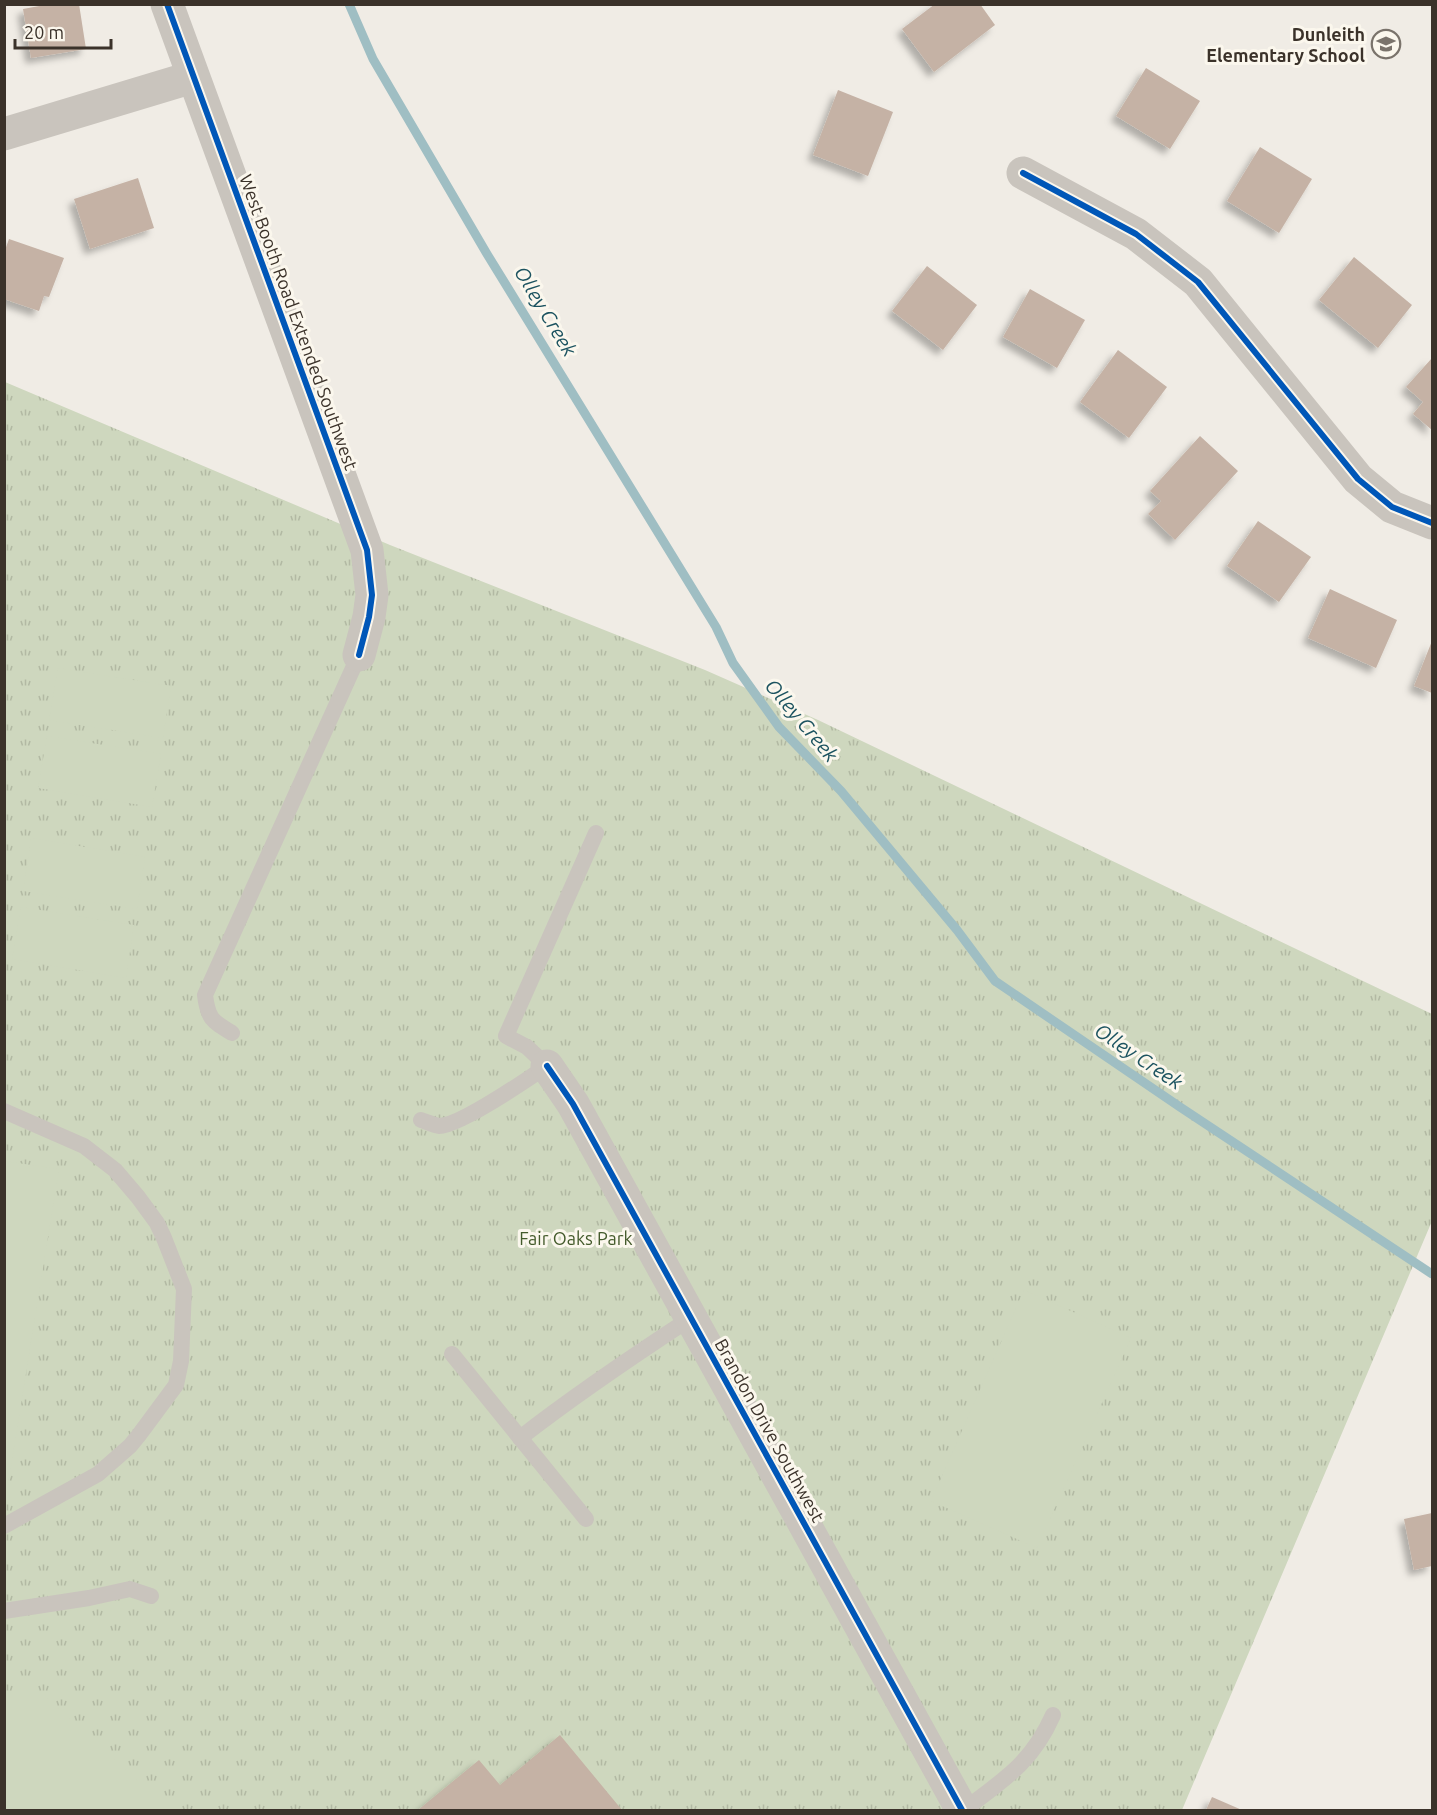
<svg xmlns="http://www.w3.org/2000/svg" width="1437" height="1815" font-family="Ubuntu,sans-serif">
  <defs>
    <pattern id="park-tufts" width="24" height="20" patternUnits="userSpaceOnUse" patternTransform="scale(1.5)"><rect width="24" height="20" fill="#ced7be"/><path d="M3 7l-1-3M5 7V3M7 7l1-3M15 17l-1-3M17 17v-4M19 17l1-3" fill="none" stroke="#b2b9a3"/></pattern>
    <filter id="shadow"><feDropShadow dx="-5.5" dy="5.5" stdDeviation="3" flood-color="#0004"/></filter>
  </defs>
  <rect width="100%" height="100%" fill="#f0ece5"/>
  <polygon fill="url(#park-tufts)" points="5,382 390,545 705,670 818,720 1432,1014 1432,1221 1182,1810 5,1810"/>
  <g fill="#ced7be">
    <polygon points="58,668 171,686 163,738 49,720"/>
    <polygon points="47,736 161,754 152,807 38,788"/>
    <polygon points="31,838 145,857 137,909 23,891"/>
    <polygon points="21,907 134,925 126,978 12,959"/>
    <polygon points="4,1161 59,1169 8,1485 4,1485"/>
    <polygon points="1024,1290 1131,1338 1037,1548 931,1501"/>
    <polygon points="25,1678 170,1810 5,1810 5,1700"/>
  </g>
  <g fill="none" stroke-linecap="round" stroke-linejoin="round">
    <polyline stroke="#9fbec3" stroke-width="9" points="349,4 373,59 487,254 716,627 733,663 779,727 841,791 957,930 995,981 1180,1107 1432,1274"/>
  </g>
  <g fill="#c5b2a5" filter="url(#shadow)">
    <polygon points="50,4 79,4 86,49 31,58 23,9"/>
    <polygon points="935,4 980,4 995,25 934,72 902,29"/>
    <polygon points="1146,68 1200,101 1170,149 1116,116"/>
    <polygon points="838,90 893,112 868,176 813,155"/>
    <polygon points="1260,147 1312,179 1279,233 1227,201"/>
    <polygon points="138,178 154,228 90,249 74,199"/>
    <polygon points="9,239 64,258 49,297 44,296 39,311 4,299 4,253"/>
    <polygon points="1354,257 1412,305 1378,348 1319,300"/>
    <polygon points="927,266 977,305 943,350 892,311"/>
    <polygon points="1030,289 1085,320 1057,368 1003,337"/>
    <polygon points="1118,350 1167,387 1129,438 1080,402"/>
    <polygon points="1432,358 1432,430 1413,414 1423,402 1406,387"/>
    <polygon points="1200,436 1238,471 1175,540 1148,514 1161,501 1150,491"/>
    <polygon points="1258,521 1311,557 1279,602 1227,566"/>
    <polygon points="1330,589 1397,620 1376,668 1308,638"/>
    <polygon points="1432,641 1432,693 1414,686"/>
    <polygon points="1432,1513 1432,1566 1414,1570 1404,1519"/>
    <polygon points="560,1735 622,1810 418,1810 479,1760 500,1785"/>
    <polygon points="1212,1797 1242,1810 1206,1810"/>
  </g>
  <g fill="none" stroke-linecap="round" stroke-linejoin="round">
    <g stroke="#c9c4bd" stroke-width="16">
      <path d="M232,1033C212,1021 208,1019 205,995L359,655"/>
      <polyline points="4,1111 84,1146 115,1170 138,1197 157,1223 164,1238 184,1289 181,1361 176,1385 139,1435 130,1446 98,1474 4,1526"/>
      <path d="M421,1120C427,1122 434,1125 439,1126C459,1126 528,1079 547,1066L527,1047L506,1036L596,833"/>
      <polyline points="452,1354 586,1519"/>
      <path d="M520,1438C575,1395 633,1356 691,1318"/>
      <polyline points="4,1611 89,1598 130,1589 151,1596"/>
      <path d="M964,1810C1003,1780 1032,1763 1053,1715"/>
    </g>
    <g stroke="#c9c4bd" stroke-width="33">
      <polyline points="167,4 367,550 372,595 369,617 359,655"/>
      <polyline points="4,134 193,77"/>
      <polyline points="1023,173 1136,234 1198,282 1358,479 1392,507 1432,523"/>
      <polyline points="547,1066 573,1104 962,1810"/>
    </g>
    <g stroke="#fbf7ed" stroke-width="10">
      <g id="cycleway">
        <polyline points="167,4 367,550 372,595 369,617 359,655"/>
        <polyline points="1023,173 1136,234 1198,282 1358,479 1392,507 1432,523"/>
        <polyline points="547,1066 573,1104 962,1810"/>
      </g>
    </g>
    <use href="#cycleway" stroke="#0057b8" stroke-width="6"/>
  </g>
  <defs>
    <g id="school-ring" transform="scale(1.5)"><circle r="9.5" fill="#fbf7ed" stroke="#7a736b" stroke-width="1.5"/><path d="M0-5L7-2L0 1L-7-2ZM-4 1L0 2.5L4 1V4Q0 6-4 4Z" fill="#7a736b"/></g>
  </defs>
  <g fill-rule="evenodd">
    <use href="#school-ring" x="1386" y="44"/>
  </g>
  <g text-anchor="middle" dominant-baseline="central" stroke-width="6" stroke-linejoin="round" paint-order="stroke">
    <g font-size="18" font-weight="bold" fill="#3b322a" stroke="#fbf7ed" text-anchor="end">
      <text x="1365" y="34">Dunleith<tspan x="1365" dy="21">Elementary School</tspan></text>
    </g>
    <g font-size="18" fill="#3b322a" stroke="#fbf7ed">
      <text transform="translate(299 322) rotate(70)">West Booth Road Extended Southwest</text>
      <text transform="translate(770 1430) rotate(61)">Brandon Drive Southwest</text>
    </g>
    <g font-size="18" fill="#445b2c" stroke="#fbf7ed">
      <text x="576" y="1238">Fair Oaks Park</text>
    </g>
    <g font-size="20" font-style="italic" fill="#1c5360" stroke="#fbf7ed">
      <text transform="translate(546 311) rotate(59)">Olley Creek</text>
      <text transform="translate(802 720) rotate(50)">Olley Creek</text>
      <text transform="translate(1139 1056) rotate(34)">Olley Creek</text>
    </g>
  </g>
  <rect width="1437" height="1815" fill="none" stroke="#3b322a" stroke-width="12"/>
  <path d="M15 39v9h96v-9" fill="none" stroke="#3b322a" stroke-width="3"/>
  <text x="24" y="39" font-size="18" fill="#3b322a" stroke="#fbf7ed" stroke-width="4.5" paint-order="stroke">20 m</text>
</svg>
